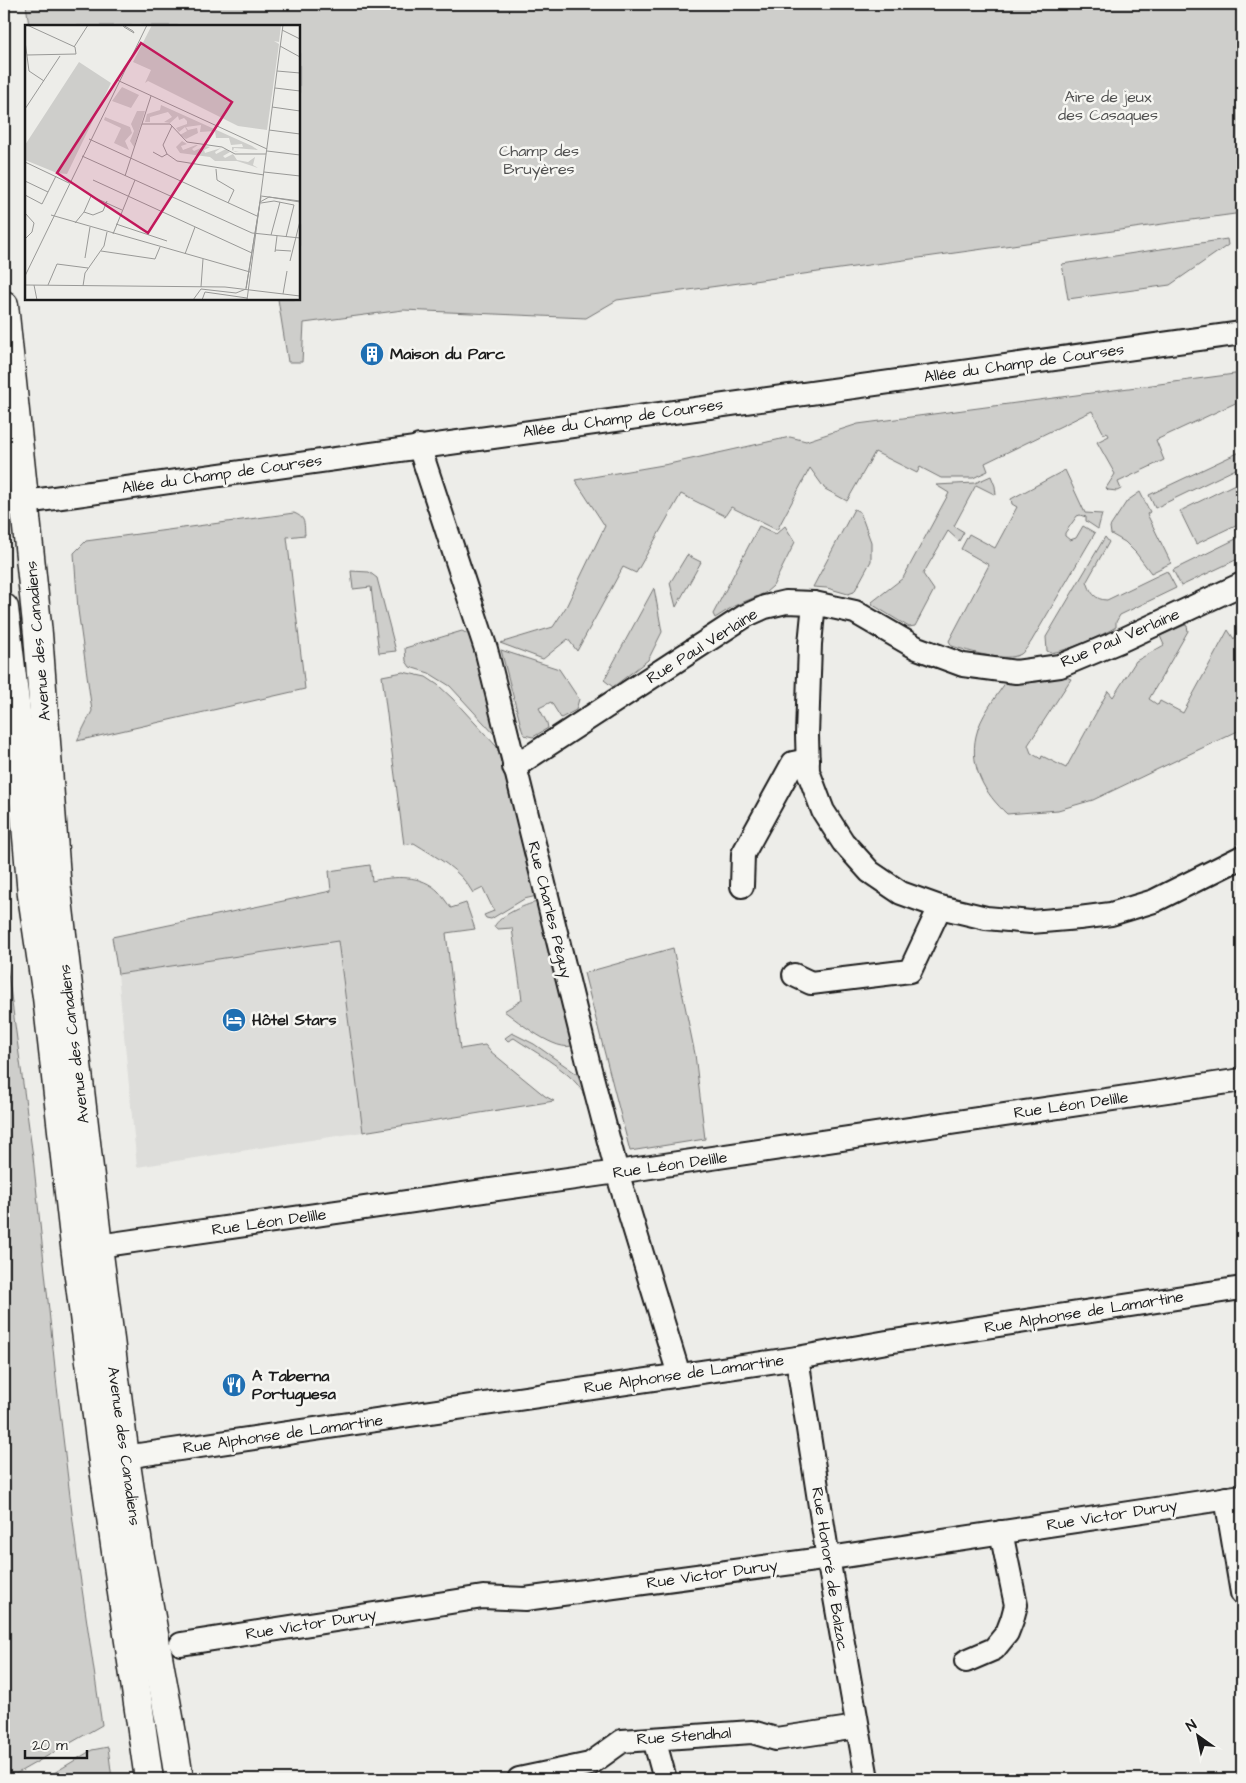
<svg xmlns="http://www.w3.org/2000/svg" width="1246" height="1783" font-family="'Architects Daughter',sans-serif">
  <rect width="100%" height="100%" fill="#edede9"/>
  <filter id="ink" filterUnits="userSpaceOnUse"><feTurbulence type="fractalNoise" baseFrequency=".02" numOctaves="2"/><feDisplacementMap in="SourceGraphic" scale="10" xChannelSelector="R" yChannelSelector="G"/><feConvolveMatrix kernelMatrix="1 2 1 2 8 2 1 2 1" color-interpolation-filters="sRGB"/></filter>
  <g filter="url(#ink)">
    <polygon fill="#ddddda" points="338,941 363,1132 137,1167 118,974"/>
    <g fill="#cececb" stroke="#757574">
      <polygon points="26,4 1242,4 1242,213 617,300 586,318 403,310 304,323 302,362 288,362 278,299 299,299 299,26 29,26"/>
      <polygon points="1227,239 1228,245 1170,285 1068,299 1062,264"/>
      <polygon points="1242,373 1242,400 1156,440 1164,460 1118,482 1121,489 1117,491 1108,490 1106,488 1115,474 1097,442 1109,436 1107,432 1104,434 1092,411 985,463 988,471 973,478 941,478 920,467 917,473 875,452 847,501 825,489 810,468 777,530 731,507 725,516 681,494 636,573 623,567 577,651 568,639 543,659 500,643 553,627 566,607 605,526 575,480 669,464 790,437 806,441 858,424"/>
      <polygon points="1242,451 1242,466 1155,508 1149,495"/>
      <path d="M1065,470L1085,513L1102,514L1098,529L1086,521V517L1080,515L1077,516L1065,533V536L1070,540L1076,538L1083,526L1095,533L1031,642C1028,646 1025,651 1021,654C1006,663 968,651 952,646L949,641L989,565L961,549L969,534L995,548L1017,507L1012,504L1011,499Z"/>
      <polygon points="991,476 995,486 996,495 976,485 954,526 964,532 959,541 948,531 923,574 934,590 915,626 909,627 873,605 872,602 903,578 949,493 936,485 975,483"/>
      <polygon points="1237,483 1242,494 1242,522 1196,544 1180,511"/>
      <polygon points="1140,492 1150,512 1147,514 1171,563 1151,573 1136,553 1125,542 1111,534 1110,527 1127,501"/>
      <polygon points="854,509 860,512 871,542 871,561 854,592 848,594 827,588 813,587"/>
      <path d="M294,513C306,518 304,523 305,535L287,537L305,689L77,741L92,711L78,610L74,553L86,541Z"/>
      <polygon points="759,526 776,534 785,526 795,542 773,586 765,593 734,606 715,618 713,614"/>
      <polygon points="1242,536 1242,557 1181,586 1173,570"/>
      <path d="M1105,537L1109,542L1087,581C1090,592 1095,600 1107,600L1167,571L1176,588L1120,615L1116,622V627C1095,639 1075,648 1051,653L1047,651L1046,637Z"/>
      <polygon points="687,555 701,562 676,607 670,583"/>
      <polygon points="351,571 369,572 377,578 396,651 379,653 371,587 353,589"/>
      <polygon points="654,588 662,632 648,660 613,687 604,680"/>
      <path d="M1185,625L1187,626L1188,631L1149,699L1158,705L1160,701L1183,713L1228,630L1234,639L1242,626V729L1093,800L1058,810L1007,814C985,794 969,767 976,736C980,717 995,698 1006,682H1036L1064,676L1071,679L1028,745L1031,753L1041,759L1042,756L1066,768L1108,691L1113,697L1136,661L1164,645L1160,636Z"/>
      <polygon points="462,631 468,634 472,639 495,735 450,686 429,673 410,667 406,661 405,648"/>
      <polygon points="501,650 559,669 579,699 576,710 561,718 551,702 539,708 547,723 548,728 533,737 524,735 522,730"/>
      <path d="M403,672L426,677L438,685L452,698L497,747L537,896L524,899L491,919L486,918L484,915L494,911L483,888L473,893C460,869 436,857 414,843L404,845L382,676Z"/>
      <path d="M370,865L372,881C394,876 422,874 439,892C443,897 447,903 451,908L466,903L475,929L446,933L460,1049L485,1045L490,1051L545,1096L554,1101L363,1132L338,941L118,974L112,937L331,891L329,871Z"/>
      <path d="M537,902L574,1041V1045C557,1054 518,1021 504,1011L522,1000L512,928L498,929L494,927C500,915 524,905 537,902Z"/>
      <polygon points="4,944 33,1157 57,1387 77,1555 102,1725 7,1779 4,1779"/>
      <polygon points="673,948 695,1054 705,1139 630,1151 584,973"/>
      <path d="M512,1033L534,1044L577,1074L584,1084L586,1095L584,1096C578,1075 533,1051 514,1038L508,1041L505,1038Z"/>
      <polygon points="108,1747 112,1779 44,1779 92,1750"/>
    </g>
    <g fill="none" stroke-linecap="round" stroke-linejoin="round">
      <g stroke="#1c1c1c" stroke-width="26">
        <g id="street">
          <polyline points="419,446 486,649 588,1062 617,1172 676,1365 677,1375"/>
          <polyline points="4,505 1242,333"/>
          <polyline points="814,603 810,644 807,735 808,771 823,811 843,842 870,872 901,893 940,907 986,918 1031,922 1079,918 1111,914 1154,901 1242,857"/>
          <polyline points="514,767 745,616 765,607 786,602 814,603 855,612 917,648 963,665 1016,672 1060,666 1120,641 1242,584"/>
          <polyline points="742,886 743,854 793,763 808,760"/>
          <polyline points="794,975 811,983 910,971 940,907"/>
          <polyline points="98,1246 617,1172 1242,1080"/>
          <polyline points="797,1358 828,1558 867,1779"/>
          <polyline points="125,1457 797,1358 887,1342 1242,1288"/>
          <polyline points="1226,1498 1242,1593"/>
          <polyline points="181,1644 483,1597 525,1599 837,1557 1242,1496"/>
          <polyline points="966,1661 994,1649 1007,1633 1012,1620 1016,1605 1001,1532"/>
          <polyline points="654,1739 665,1779"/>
          <polyline points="519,1779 590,1764 622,1741 752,1732 776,1739 857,1727"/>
        </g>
      </g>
      <g stroke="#1c1c1c" stroke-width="31">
        <g id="secondary">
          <polyline points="4,305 38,634 57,891 98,1246 125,1457 139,1551 172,1734 179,1779"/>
          <polyline points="4,608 17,720 32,895 47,997 75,1246 103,1462 149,1779"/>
        </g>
      </g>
      <use href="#street" stroke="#f6f6f2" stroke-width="22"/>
      <use href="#secondary" stroke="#f6f6f2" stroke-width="28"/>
    </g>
  </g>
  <defs>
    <g id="building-disc" transform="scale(1.25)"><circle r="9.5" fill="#1f6fb2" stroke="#f6f6f2"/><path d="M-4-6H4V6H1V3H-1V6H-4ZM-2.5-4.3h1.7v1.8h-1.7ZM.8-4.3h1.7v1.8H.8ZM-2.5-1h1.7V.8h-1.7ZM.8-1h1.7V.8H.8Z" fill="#fff"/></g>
    <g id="hotel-disc" transform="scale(1.25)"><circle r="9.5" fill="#1f6fb2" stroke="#f6f6f2"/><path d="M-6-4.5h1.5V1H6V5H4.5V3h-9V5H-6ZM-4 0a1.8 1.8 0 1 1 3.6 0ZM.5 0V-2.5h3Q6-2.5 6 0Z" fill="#fff"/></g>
    <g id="restaurant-disc" transform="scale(1.25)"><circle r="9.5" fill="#1f6fb2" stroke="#f6f6f2"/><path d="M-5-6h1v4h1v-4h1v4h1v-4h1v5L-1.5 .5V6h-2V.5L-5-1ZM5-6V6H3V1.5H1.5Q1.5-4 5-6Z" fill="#fff"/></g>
  </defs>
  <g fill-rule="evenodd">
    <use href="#building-disc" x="372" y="354"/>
    <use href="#hotel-disc" x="234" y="1020"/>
    <use href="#restaurant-disc" x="234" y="1385"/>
  </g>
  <g text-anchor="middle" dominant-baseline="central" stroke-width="5" stroke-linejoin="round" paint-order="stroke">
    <g font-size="16" fill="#515151" stroke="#f6f6f2">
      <text x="1108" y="97">Aire de jeux<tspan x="1108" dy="18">des Casaques</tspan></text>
      <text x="539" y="151">Champ des<tspan x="539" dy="18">Bruyères</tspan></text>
    </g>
    <g font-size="16" font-weight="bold" fill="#1c1c1c" stroke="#f6f6f2" text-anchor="start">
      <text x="390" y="354">Maison du Parc</text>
      <text x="252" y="1020">Hôtel Stars</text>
      <text x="252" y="1376">A Taberna<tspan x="252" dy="18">Portuguesa</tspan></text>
    </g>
    <g font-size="16" fill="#1c1c1c" stroke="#f6f6f2">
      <text transform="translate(1024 363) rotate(-8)">Allée du Champ de Courses</text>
      <text transform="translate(623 418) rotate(-8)">Allée du Champ de Courses</text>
      <text transform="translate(222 474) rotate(-8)">Allée du Champ de Courses</text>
      <text transform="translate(1120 638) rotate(-23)">Rue Paul Verlaine</text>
      <text transform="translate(38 641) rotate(-95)">Avenue des Canadiens</text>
      <text transform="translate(702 646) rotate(-32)">Rue Paul Verlaine</text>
      <text transform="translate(550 910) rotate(76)">Rue Charles Péguy</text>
      <text transform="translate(74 1044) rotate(-97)">Avenue des Canadiens</text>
      <text transform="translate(1071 1105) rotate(-8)">Rue Léon Delille</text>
      <text transform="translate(670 1165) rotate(-8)">Rue Léon Delille</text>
      <text transform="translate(269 1222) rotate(-8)">Rue Léon Delille</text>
      <text transform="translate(1084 1312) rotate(-9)">Rue Alphonse de Lamartine</text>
      <text transform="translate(684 1374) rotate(-8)">Rue Alphonse de Lamartine</text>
      <text transform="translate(283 1434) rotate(-8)">Rue Alphonse de Lamartine</text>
      <text transform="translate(124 1446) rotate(82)">Avenue des Canadiens</text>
      <text transform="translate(1112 1515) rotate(-9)">Rue Victor Duruy</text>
      <text transform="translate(830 1569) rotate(81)">Rue Honoré de Balzac</text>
      <text transform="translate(712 1574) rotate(-8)">Rue Victor Duruy</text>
      <text transform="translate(311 1624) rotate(-9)">Rue Victor Duruy</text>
      <text transform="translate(684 1736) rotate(-4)">Rue Stendhal</text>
    </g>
  </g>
  <g transform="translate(25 25)">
    <rect width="275" height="275" fill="#edede9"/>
    <path d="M127,0H256L254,17L249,16L254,19L242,105L213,101L123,56L120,58L126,45L108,37ZM54,37L86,58L42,149L32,148L0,135V120ZM97,62L114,70L106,83L87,76ZM136,80L227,121L233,125L209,123L208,126L214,127H210L207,125V122H218L217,119L206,120L204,113H191L190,106L175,107L176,100L161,102L163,105L172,103L173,108L161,114L155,110L162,106L160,102L154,107L151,103L162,99V96L159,93L154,95L153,91L145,98L139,97L147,92L143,87L125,92V97H120L122,89L135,85ZM112,86H120L109,122L105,116L109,106L106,99ZM80,92L105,102L107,108L100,116L104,125L89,118L96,103L79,95ZM157,116L162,119L156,121L158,125L171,120H173L167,124L169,126L180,121L185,122L179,125L180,128L196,123L190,127L191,129L201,124L205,127L198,131L200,133L208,129L212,135L223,137L230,132L228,140L233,143L212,136H190L185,132L155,128L151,122Z" fill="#cececb"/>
    <path fill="none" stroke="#999997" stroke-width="1" d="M98,0L108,6L109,8L99,2ZM257,5L275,14M0,16L4,46L19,56M255,21L275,32M49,22L63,0M2,30L51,29L50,22L2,0M252,46L275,48M92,55L242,124M250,63L275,66M247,82L275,86M0,84L35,31M117,99H145L162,117L197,122L210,129H241M147,101L138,120L142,129L152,136L239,150M244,105L275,109M64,114L232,191M242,126L275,130M128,127L137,132L142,129M57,131L227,208L275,213M0,137L44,158M191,144L192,155L209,165L203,178M239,147L275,151M100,151L126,71M68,155L227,228M0,156L23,167M0,170L17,179L31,151M236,171L275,176M236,178L249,176L269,180L261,212M59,187L68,190L78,186L82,176M0,188L9,198L7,207L0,214M26,190L225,247M50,198L59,187L66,171L97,185M91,199L142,216M88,209L110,155M246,210L255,177M250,225L266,226M76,226L130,234L135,222M250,227L252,211M160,229L170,202M60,233L65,202M265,236L275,196M0,251L122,0M0,260L200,262L275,271M9,260L12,275M23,260L32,239L63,243M58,261L60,248L79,221L82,207M176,262L178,234M221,263L236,172M258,269L262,246M168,275L176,264L211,268L221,264L235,177L244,172L275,177M177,275L180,267L222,273M222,275L258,0"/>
    <path fill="#c2185b" fill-opacity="0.15" stroke="#c2185b" stroke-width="2.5" d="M116,18L207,77L123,208L32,148Z"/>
    <rect width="275" height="275" fill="none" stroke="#1c1c1c" stroke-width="2.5"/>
  </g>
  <rect width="1246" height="1783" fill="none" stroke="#f6f6f2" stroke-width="20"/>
  <rect x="10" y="10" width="1226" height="1763" fill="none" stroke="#1c1c1c" stroke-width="2" filter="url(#ink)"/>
  <g transform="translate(1198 1736) rotate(327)" stroke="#f6f6f2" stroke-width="4" paint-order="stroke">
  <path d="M0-4L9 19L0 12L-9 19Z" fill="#1c1c1c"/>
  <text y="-8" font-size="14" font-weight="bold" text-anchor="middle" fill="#1c1c1c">N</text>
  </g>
  <path d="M25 1750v8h62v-8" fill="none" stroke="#1c1c1c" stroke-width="2.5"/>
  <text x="32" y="1750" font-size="15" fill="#1c1c1c" stroke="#f6f6f2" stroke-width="4" paint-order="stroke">20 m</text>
</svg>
